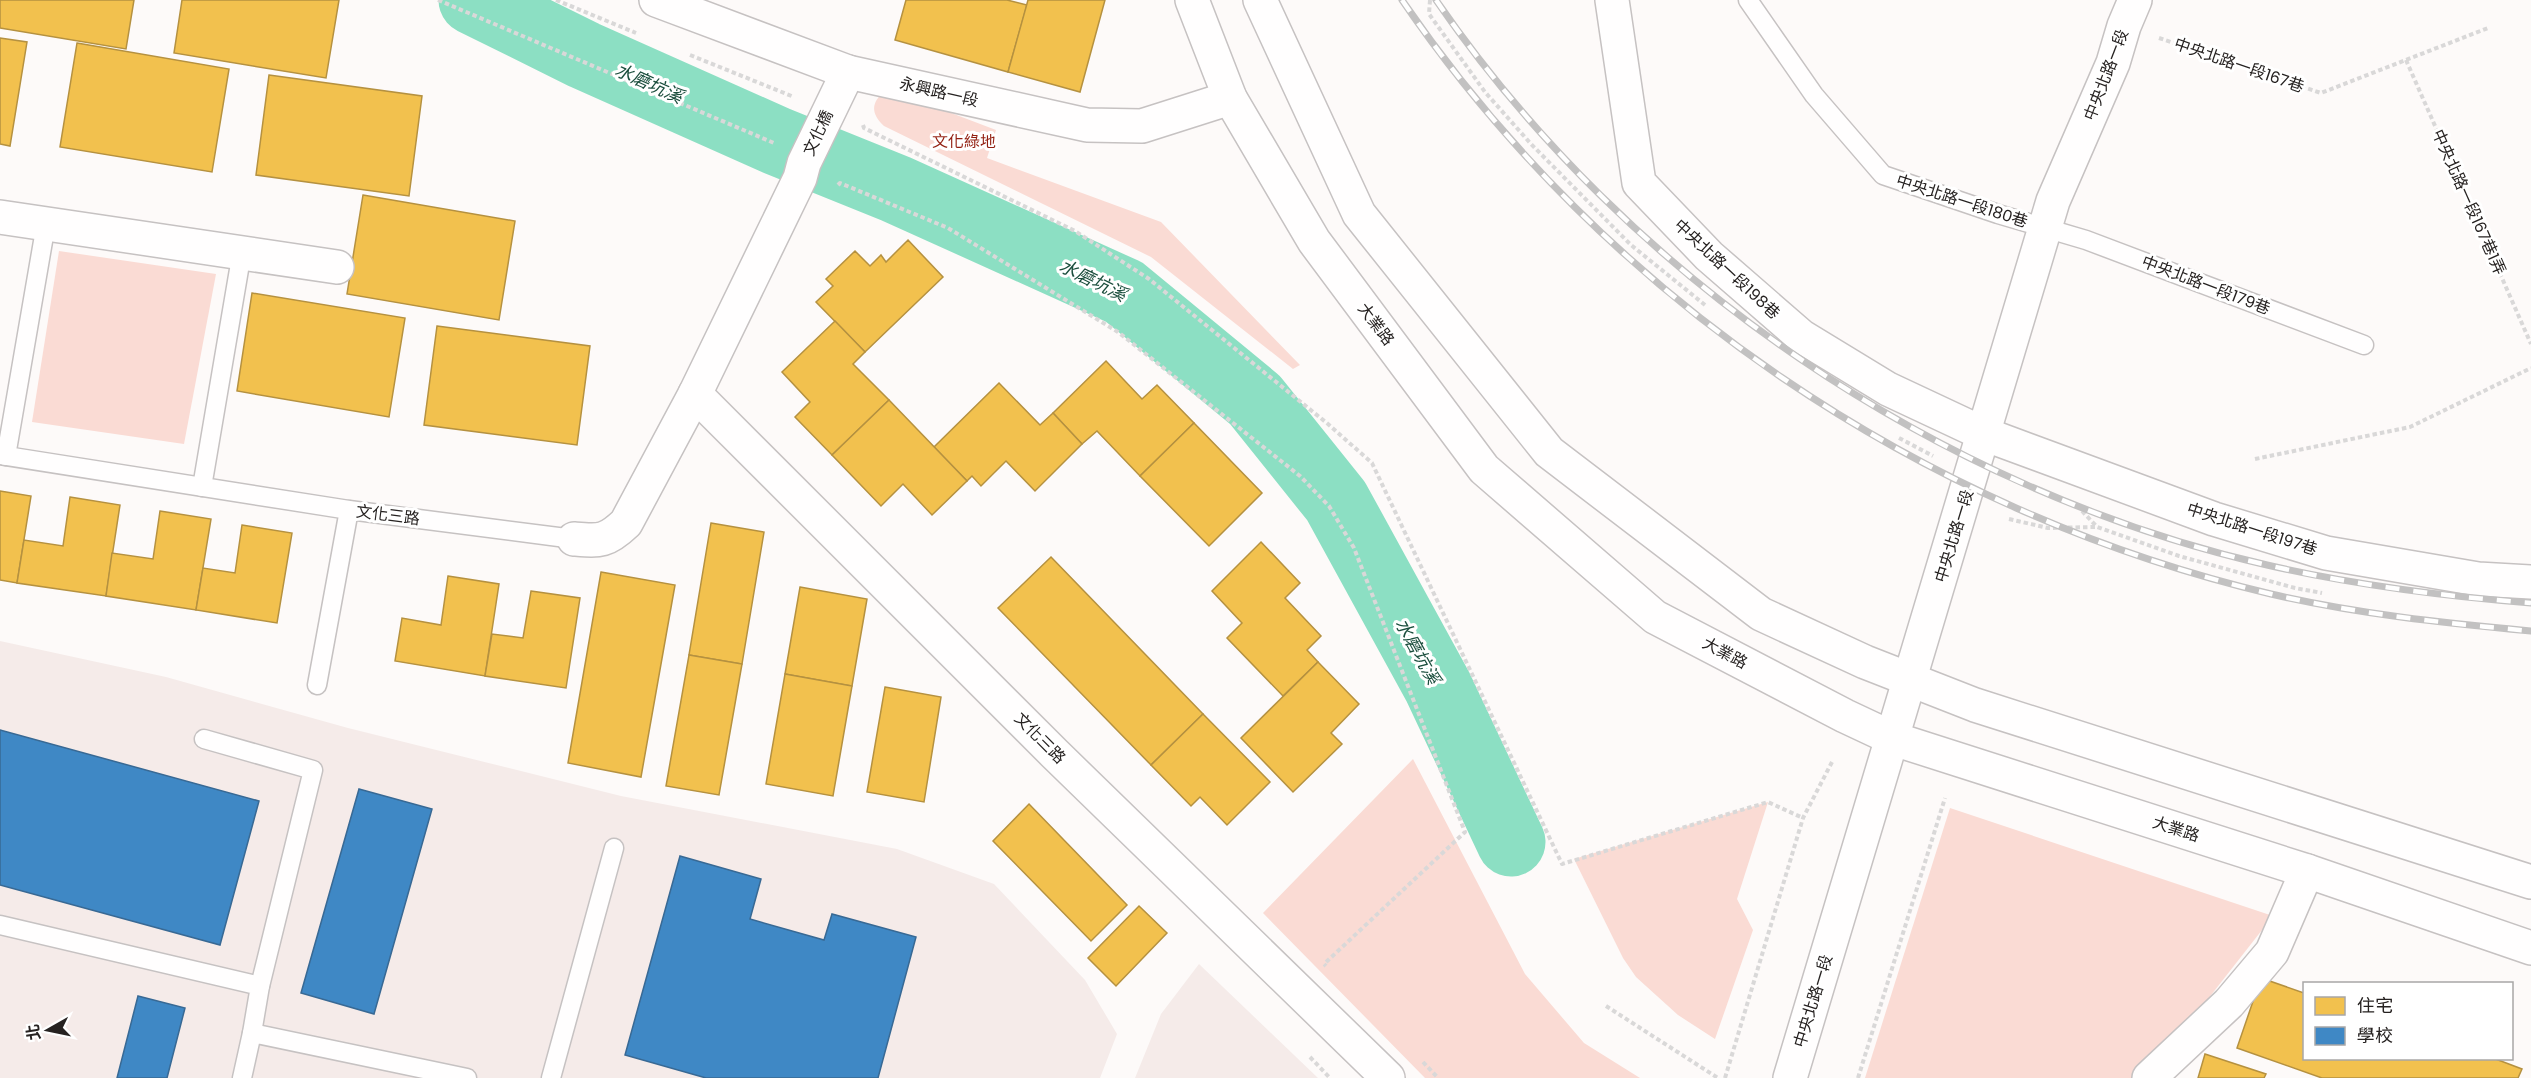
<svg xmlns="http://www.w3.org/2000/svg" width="2531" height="1078" font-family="Poppins,'Noto Sans TC',sans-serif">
  <rect width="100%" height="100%" fill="#fdfaf9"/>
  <g fill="#f5ebe9">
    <polygon points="0,641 166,677 348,728 621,796 897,849 994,884 1085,980 1117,1034 1100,1078 0,1078"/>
    <polygon points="1199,964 1318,1078 1135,1078 1161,1014"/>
  </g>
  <g fill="#fadbd4">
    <path d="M886,90L896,92L996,130L987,158L1161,222L1300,365L1293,369L1151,257L884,126C870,113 871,102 886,90Z"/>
    <polygon points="59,251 216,274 184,444 32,422"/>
    <polygon points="1413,759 1525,974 1584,1043 1640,1078 1425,1078 1263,913"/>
    <polygon points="1768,802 1737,899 1753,930 1715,1039 1678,1015 1636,977 1623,958 1574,859"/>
    <polygon points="1950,808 2273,916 2146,1078 1865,1078"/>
  </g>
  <g fill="#f2c14e" stroke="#b59140" stroke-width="1.5">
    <polygon points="0,0 134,0 126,49 0,28"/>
    <polygon points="182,0 339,0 326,78 174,53"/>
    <polygon points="906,0 1007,0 1027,5 1008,72 895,40"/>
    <polygon points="1028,0 1105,0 1080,92 1008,72"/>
    <polygon points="0,38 27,42 10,146 0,144"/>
    <polygon points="77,43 229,69 212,172 60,147"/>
    <polygon points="269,75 422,96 409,196 256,175"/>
    <polygon points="363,195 515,221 499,320 347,294"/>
    <polygon points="908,240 943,277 865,352 816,302 833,286 826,279 855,251 870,266 881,255 886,262"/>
    <polygon points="252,293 405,318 389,417 237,391"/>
    <polygon points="835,321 865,352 853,364 889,400 832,455 795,417 810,402 782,372"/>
    <polygon points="437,326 590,346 577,445 424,425"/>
    <polygon points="1106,361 1142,399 1157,385 1194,423 1140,476 1097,431 1082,444 1053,413"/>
    <polygon points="999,383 1040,425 1053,413 1082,444 1035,491 1006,461 981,486 972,476 967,481 934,447"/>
    <polygon points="889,400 967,481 932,515 903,484 881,506 832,455"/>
    <polygon points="1194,423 1262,493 1209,546 1140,476"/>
    <polygon points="0,491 31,496 17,583 0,580"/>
    <polygon points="70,497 120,505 106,596 17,583 24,540 63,546"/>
    <polygon points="160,511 211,519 196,610 106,596 112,553 153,559"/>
    <polygon points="711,523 764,532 742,664 689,655"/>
    <polygon points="242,525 292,533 277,623 196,610 203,568 235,573"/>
    <polygon points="1261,542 1300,583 1285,598 1321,636 1307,650 1318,662 1283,696 1227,638 1242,623 1212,591"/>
    <polygon points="1051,557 1203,714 1151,765 998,608"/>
    <polygon points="601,572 675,585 641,777 568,763"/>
    <polygon points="448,576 499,584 485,676 395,661 402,618 441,625"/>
    <polygon points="800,587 867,599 852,686 785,674"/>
    <polygon points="531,591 580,598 566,688 485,676 492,634 523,638"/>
    <polygon points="689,655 742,664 719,795 666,786"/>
    <polygon points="1318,662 1359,704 1331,733 1342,744 1293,792 1241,738"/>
    <polygon points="785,674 852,686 833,796 766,784"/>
    <polygon points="885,687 941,697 924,802 867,792"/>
    <polygon points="1203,714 1270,782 1227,825 1200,797 1191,806 1151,765"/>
    <polygon points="1029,804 1127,905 1091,941 993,841"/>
    <polygon points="1139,906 1167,933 1116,986 1088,958"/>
    <polygon points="2261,978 2304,993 2304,1058 2493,1058 2522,1069 2518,1078 2322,1078 2237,1048"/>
    <polygon points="2205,1054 2266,1074 2264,1078 2198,1078"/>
  </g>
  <g fill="#3f88c5" stroke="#386994" stroke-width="1.5">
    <polygon points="0,730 259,801 220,945 0,885"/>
    <polygon points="359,789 432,809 374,1014 301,993"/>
    <polygon points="680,856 761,879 750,919 824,940 832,914 916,937 878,1078 706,1078 625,1055"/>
    <polygon points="138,996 185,1008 167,1078 117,1078"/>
  </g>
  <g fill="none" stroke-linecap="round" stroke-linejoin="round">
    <polyline stroke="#8cdfc3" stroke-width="69" points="473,0 584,55 777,141 896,189 1124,292 1255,400 1336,501 1438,687 1511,842"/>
    <g stroke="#c6c2c2" stroke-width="21">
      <g id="service">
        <polyline points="1748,0 1814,95 1883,175 1998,214 2086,240 2364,345"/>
        <polyline points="0,455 349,510 574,539"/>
        <polyline points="6,456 46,224"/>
        <polyline points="202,487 242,252"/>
        <polyline points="317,685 349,510"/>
        <polyline points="204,739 313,770 260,986"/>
        <polyline points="0,925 260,986 252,1033"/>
        <polyline points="242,1078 252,1033 467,1078"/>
        <polyline points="551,1078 614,848"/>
      </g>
    </g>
    <g stroke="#c6c2c2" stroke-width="36">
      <g id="minor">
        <polyline points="656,0 848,72 1087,125 1142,126 1230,98"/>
        <polyline points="1612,0 1639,183 1709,256 1801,336 1888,389 1984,434 2214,519 2326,553 2478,579 2531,582"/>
        <polyline points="0,217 337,267"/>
        <polyline points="695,394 1054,753 1388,1078"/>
        <path d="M574,539C600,541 606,542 626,523L695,394L800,178L804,163L848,72"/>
        <polyline points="2149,1078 2229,1003 2272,952 2307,871"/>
      </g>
    </g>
    <g stroke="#c6c2c2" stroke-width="36">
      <polyline id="tertiary" points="1790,1078 2053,201 2113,63 2124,26 2135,0"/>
    </g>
    <g stroke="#c6c2c2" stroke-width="36">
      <g id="secondary">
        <polyline points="1192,0 1230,98 1314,241 1484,469 1655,617 1845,716 1894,739 2307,871 2531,948"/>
        <polyline points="1260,0 1359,214 1549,452 1761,614 1865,662 1975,705 2531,882"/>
      </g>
    </g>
    <g stroke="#d9d8d8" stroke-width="4" stroke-dasharray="4.5 3" stroke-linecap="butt">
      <polyline points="438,0 774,143"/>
      <polyline points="556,0 636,33"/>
      <polyline points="1430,0 1429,14 1485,92 1531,144 1631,245 1705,305"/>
      <polyline points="2159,38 2321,93 2488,28"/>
      <polyline points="690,55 794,97"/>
      <polyline points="2406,60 2531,344"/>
      <polyline points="863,125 864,128 1075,231 1149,279 1328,424 1372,463 1562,864 1768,802 1803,818"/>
      <polyline points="838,185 840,183 948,228 1118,332 1300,476 1329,506 1354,548 1465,832 1324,964 1326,966"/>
      <polyline points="1899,438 1933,456"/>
      <polyline points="2255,459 2410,427 2531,368"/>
      <polyline points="2082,511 2097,527 2179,556 2295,588 2322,593"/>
      <polyline points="2009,519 2048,528 2096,527"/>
      <polyline points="1606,1006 1718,1078"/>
      <polyline points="1310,1057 1330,1078"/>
      <polyline points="1423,1062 1438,1078"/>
      <polyline points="1725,1078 1803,818 1832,762"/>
      <polyline points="1858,1078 1945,798"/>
    </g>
    <use href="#service" stroke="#fffefe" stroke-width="18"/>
    <use href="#minor" stroke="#fffefe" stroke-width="33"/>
    <use href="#tertiary" stroke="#fffefe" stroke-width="33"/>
    <use href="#secondary" stroke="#fffefe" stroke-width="33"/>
    <g stroke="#c2c1c1" stroke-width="7">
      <g id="rail">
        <path d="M1402,0C1605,297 1921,511 2271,594C2357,614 2444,623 2531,631"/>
        <path d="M1436,0C1627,278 1938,490 2267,565C2354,585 2442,596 2531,603"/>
      </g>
    </g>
    <use href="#rail" stroke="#fff" stroke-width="4.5" stroke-dasharray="14" stroke-linecap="butt"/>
  </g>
  <g text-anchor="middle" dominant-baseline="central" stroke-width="6" stroke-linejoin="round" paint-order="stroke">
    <g font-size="16" fill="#262221" stroke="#fff">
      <text transform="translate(2239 65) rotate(19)">中央北路一段167巷</text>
      <text transform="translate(2106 75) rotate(-69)">中央北路一段</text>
      <text transform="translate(939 92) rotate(13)">永興路一段</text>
      <text transform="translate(818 133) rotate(-65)">文化橋</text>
      <text transform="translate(1962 201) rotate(18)">中央北路一段180巷</text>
      <text transform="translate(2469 202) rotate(66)">中央北路一段167巷1弄</text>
      <text transform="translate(1727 269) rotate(43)">中央北路一段198巷</text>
      <text transform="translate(2206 285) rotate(21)">中央北路一段179巷</text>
      <text transform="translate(1376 324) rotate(53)">大業路</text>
      <text transform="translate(388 515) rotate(7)">文化三路</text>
      <text transform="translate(2252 529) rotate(18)">中央北路一段197巷</text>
      <text transform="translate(1954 536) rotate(-73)">中央北路一段</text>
      <text transform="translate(1725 653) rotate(28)">大業路</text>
      <text transform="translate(1040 738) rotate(45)">文化三路</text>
      <text transform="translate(2176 829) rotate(18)">大業路</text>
      <text transform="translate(1813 1001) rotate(-73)">中央北路一段</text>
    </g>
    <g font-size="16" fill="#921f11" stroke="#fff">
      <text x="964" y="141">文化綠地</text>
    </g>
    <g font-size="18" font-style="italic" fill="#1b4e3d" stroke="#fff">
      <text transform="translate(649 83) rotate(24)">水磨坑溪</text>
      <text transform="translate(1093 280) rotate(26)">水磨坑溪</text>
      <text transform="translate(1418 651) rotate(61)">水磨坑溪</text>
    </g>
  </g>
  <rect x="2303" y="982" width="210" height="78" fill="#ffffff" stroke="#a8a7a6" stroke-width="1.5"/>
  <rect x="2315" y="997" width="30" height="18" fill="#f2c14e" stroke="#a8a7a6" stroke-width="1.5"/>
  <text x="2357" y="1012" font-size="18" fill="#262221">住宅</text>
  <rect x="2315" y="1027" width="30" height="18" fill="#3f88c5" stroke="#a8a7a6" stroke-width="1.5"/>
  <text x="2357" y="1042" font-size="18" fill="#262221">學校</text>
  <g transform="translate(48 1030) rotate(261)" stroke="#ffffff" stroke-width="4.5" paint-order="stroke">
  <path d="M0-4.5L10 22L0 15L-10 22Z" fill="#262221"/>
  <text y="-9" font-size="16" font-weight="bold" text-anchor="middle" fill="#262221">北</text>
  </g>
</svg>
